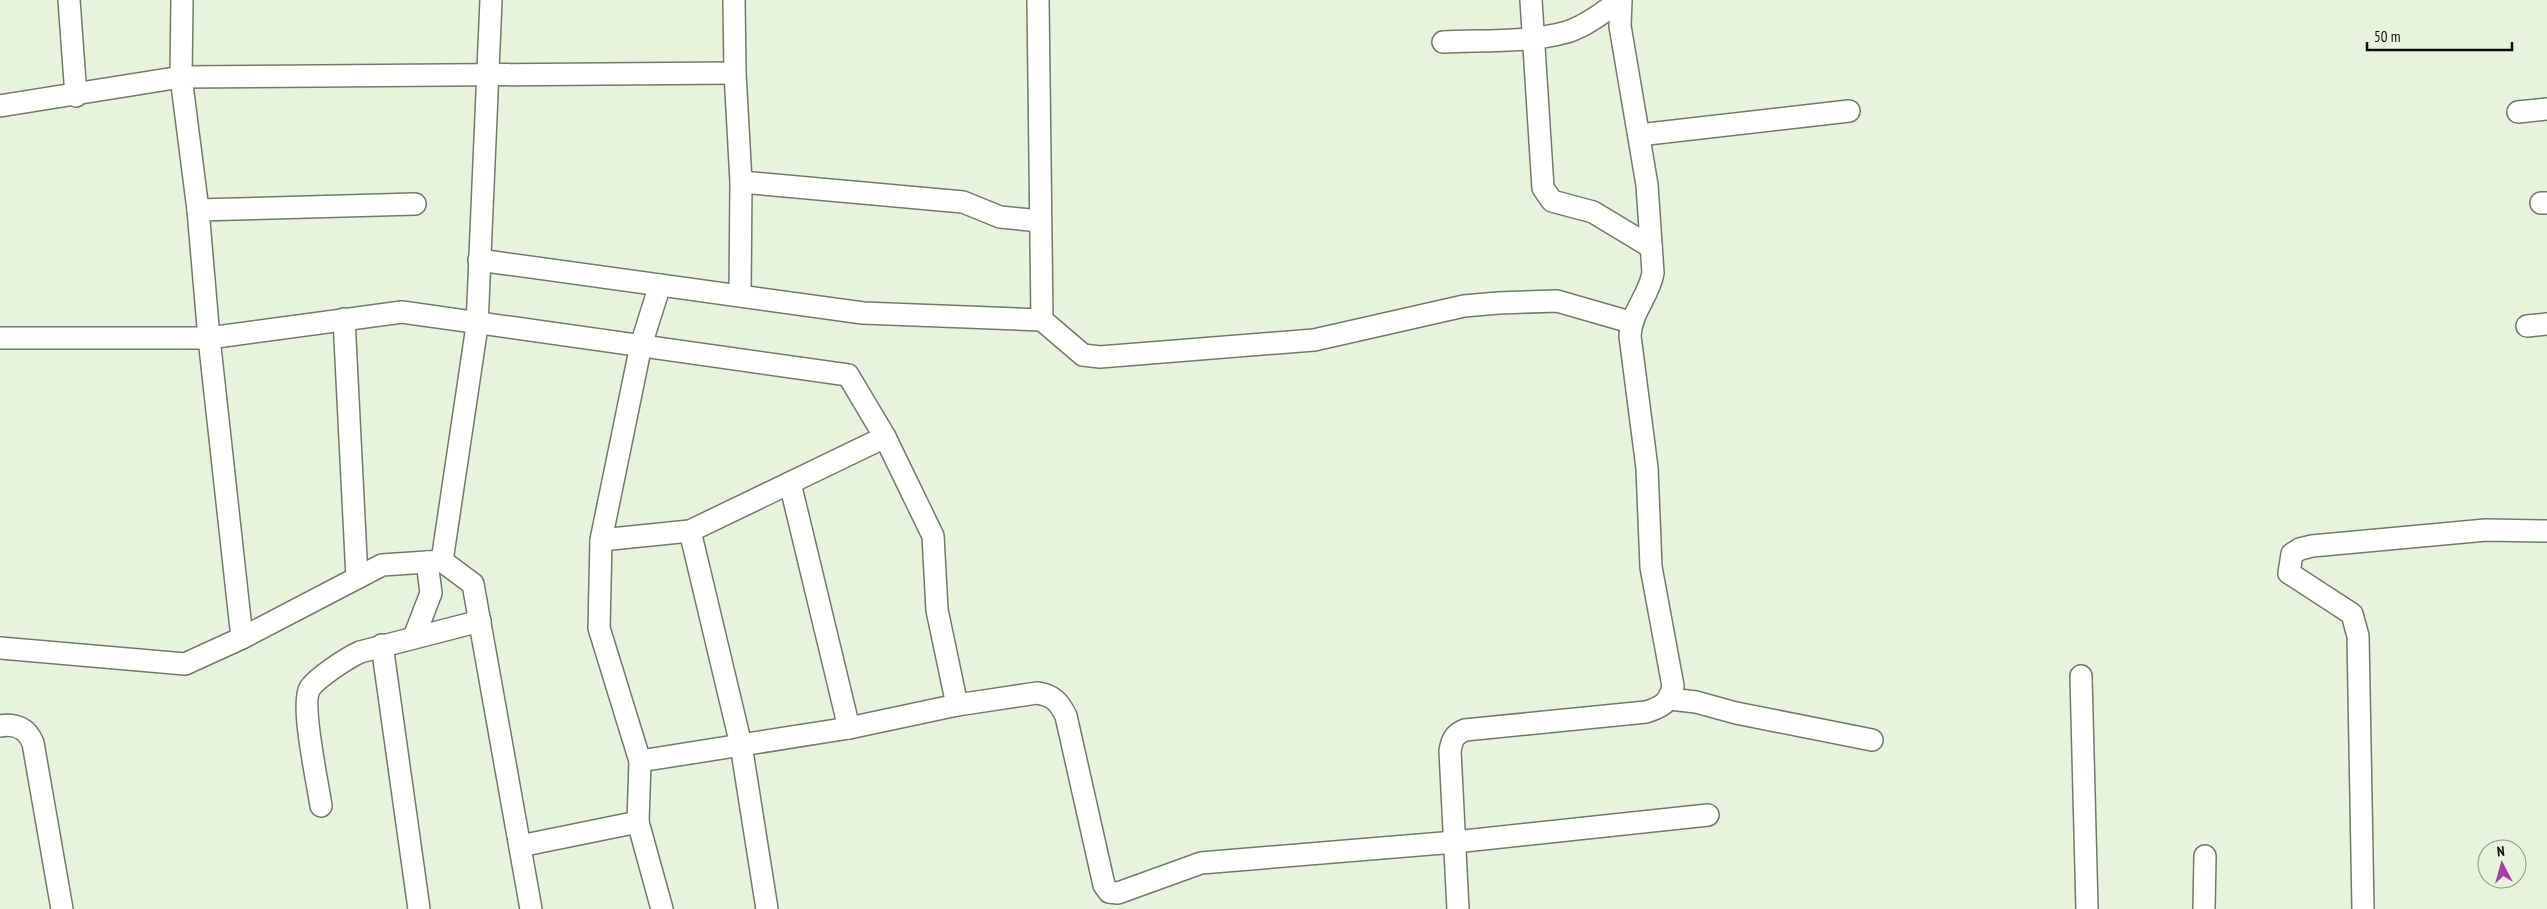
<svg xmlns="http://www.w3.org/2000/svg" width="2547" height="909" font-family="'PT Sans Narrow',sans-serif">
  <rect width="100%" height="100%" fill="#e7f3dd"/>
  <g fill="none" stroke-linecap="round" stroke-linejoin="round">
    <g stroke="#717c68" stroke-width="24">
      <g id="minor">
        <polyline points="69,0 76,96"/>
        <polyline points="734,0 735,73 741,182 740,295"/>
        <polyline points="1038,0 1042,320"/>
        <polyline points="1531,0 1543,188 1552,201 1593,212 1651,247"/>
        <path d="M1443,42C1483,40 1528,43 1567,32C1586,26 1604,12 1620,0"/>
        <polyline points="0,106 181,77 182,0"/>
        <polyline points="2518,112 2547,109"/>
        <polyline points="1639,135 1849,111"/>
        <polyline points="741,182 963,202 1000,217 1040,221"/>
        <polyline points="2541,203 2547,203"/>
        <polyline points="198,210 415,204"/>
        <polyline points="479,260 863,313 1042,320 1083,355 1100,357 1314,340 1464,306 1498,303 1557,301 1630,322"/>
        <polyline points="344,319 357,578"/>
        <polyline points="2527,326 2547,324"/>
        <polyline points="0,338 209,338 402,312 848,375 885,437 933,536 937,610 957,705"/>
        <path d="M885,437L690,531L601,540L599,628L640,761L849,728L957,705L1037,693C1053,695 1059,702 1066,716L1104,885L1109,892L1118,893L1201,863L1455,842L1708,815"/>
        <polyline points="790,483 849,728"/>
        <polyline points="690,531 741,745 767,909"/>
        <polyline points="601,540 641,345 660,285"/>
        <polyline points="442,561 477,326 491,0"/>
        <polyline points="414,637 431,593 427,562"/>
        <polyline points="242,638 209,338 198,210 181,77 735,73"/>
        <polyline points="382,645 419,909"/>
        <polyline points="0,648 185,664 242,638 382,565 442,561 473,584 531,909"/>
        <polyline points="2081,676 2087,909"/>
        <polyline points="1670,699 1696,702 1736,713 1872,740"/>
        <path d="M0,726C15,723 27,728 33,743L62,909"/>
        <polyline points="640,761 638,822 662,909"/>
        <path d="M321,806C318,784 300,704 310,688C318,677 347,658 360,652L480,621"/>
        <polyline points="520,846 638,822"/>
        <path d="M1458,909L1450,751C1452,739 1455,734 1465,730L1646,712C1662,707 1669,703 1673,686L1651,567L1647,468L1630,336C1631,312 1649,296 1653,273L1647,185L1620,26L1621,0"/>
        <polyline points="2204,909 2205,856"/>
        <polyline points="2363,909 2358,636 2352,614 2289,573 2292,554 2300,549 2312,546 2486,530 2547,531"/>
      </g>
    </g>
    <use href="#minor" stroke="#fff" stroke-width="21"/>
  </g>
  <g transform="translate(2502 864) rotate(354)"><circle r="24" fill="#e7f3dd" stroke="#8f9787"/>
  <path d="M0-4L9 19L0 12L-9 19Z" fill="#a441a6"/>
  <text y="-8" font-size="14" font-weight="bold" text-anchor="middle" fill="#0a0e07">N</text>
  </g>
  <path d="M2367 42v8h145v-8" fill="none" stroke="#0a0e07" stroke-width="2.5"/>
  <text x="2374" y="42" font-size="15" fill="#0a0e07" stroke="#e7f3dd" stroke-width="4" paint-order="stroke">50 m</text>
</svg>
